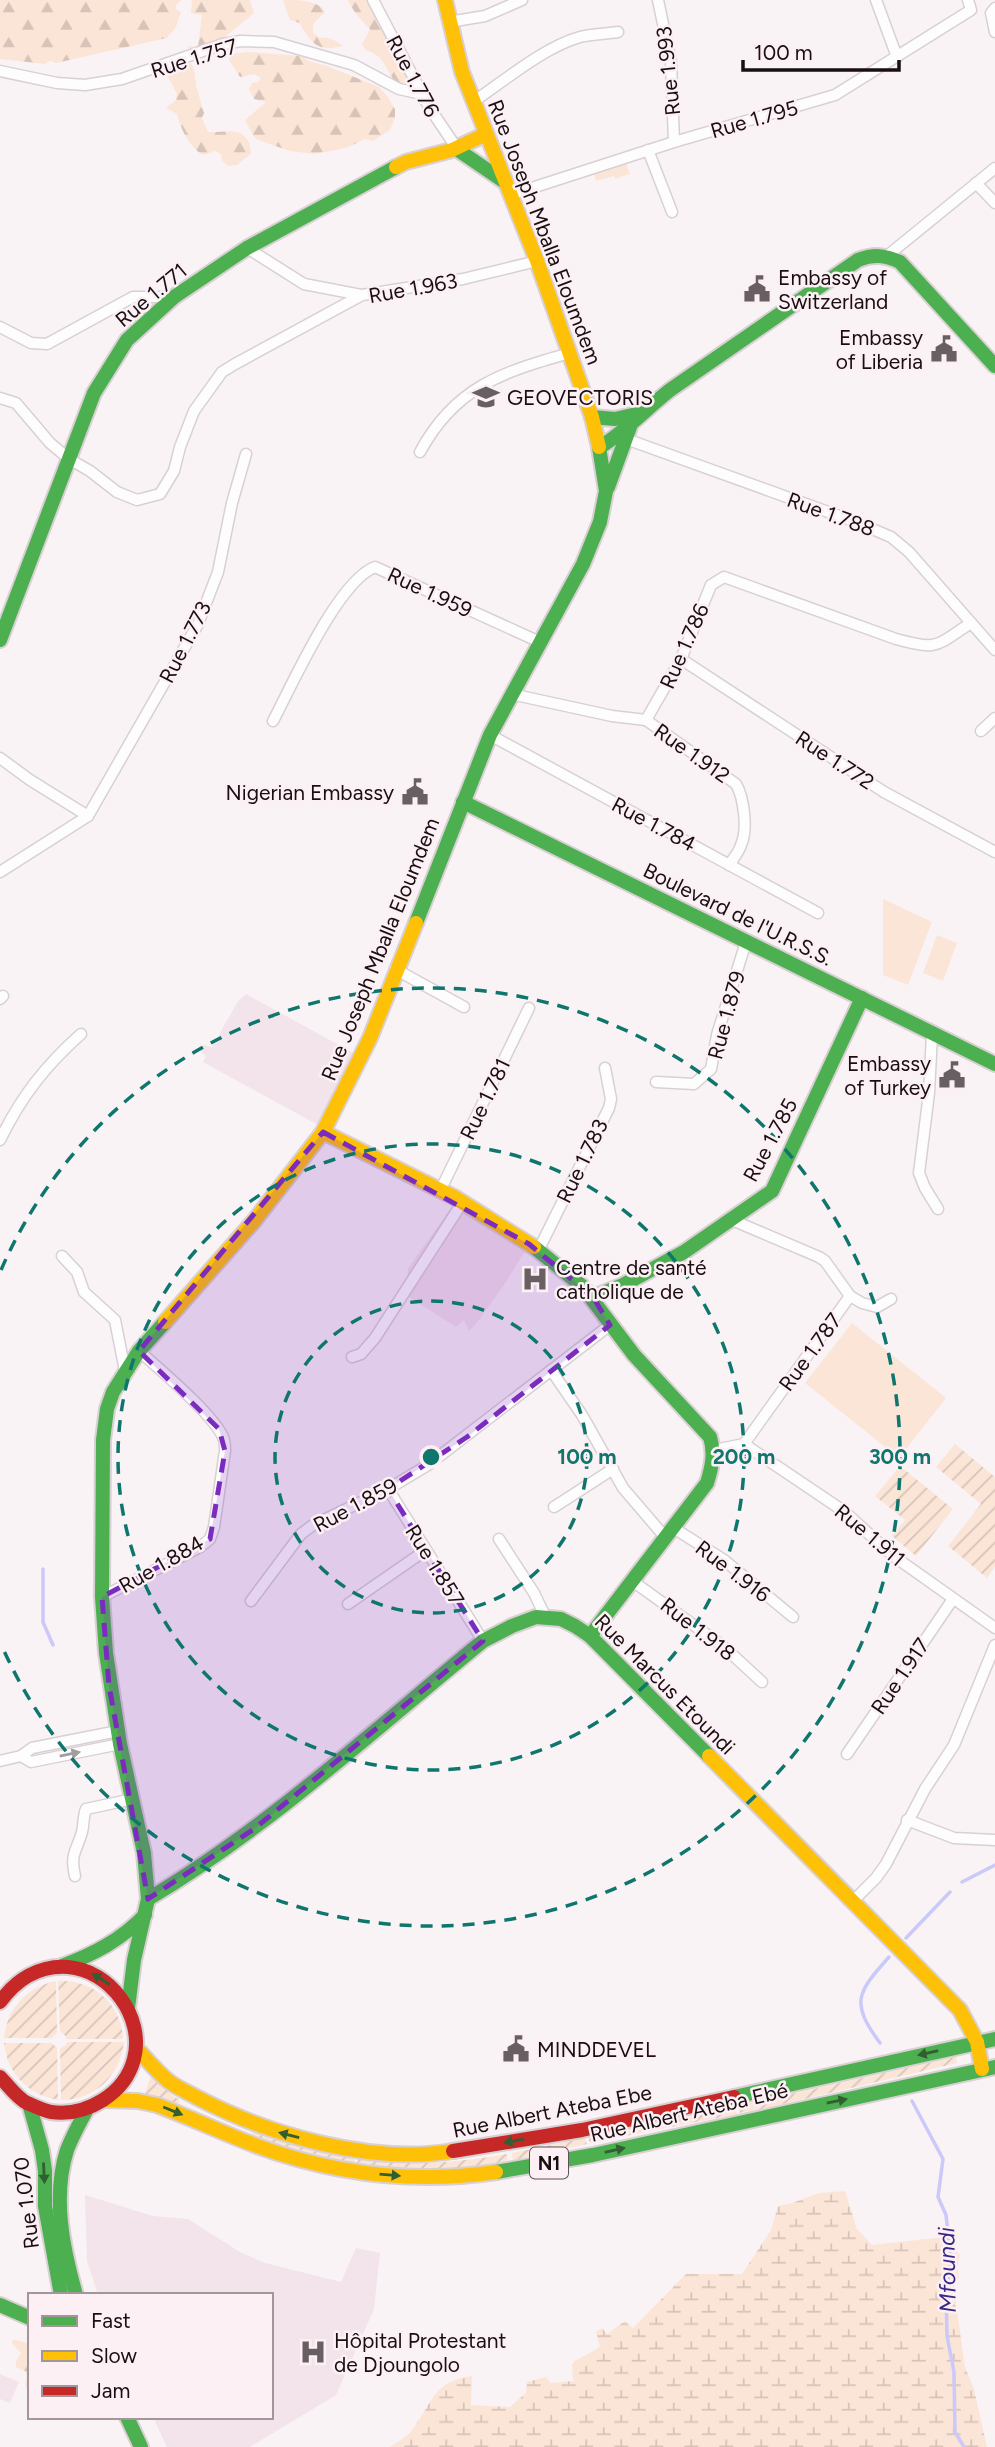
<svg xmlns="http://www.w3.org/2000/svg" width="995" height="2447" font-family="Figtree,sans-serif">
  <defs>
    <pattern id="forest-firs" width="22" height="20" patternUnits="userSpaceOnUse" patternTransform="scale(1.75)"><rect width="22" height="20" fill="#fbe5d7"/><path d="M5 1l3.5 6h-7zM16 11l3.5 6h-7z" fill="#d7c3b8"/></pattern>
    <pattern id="wetland-marsh" width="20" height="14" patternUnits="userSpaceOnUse" patternTransform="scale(1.75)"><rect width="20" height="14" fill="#fbe5d7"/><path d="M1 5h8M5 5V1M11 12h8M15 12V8" fill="none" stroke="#d7c3b8"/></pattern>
    <pattern id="garden-furrows" width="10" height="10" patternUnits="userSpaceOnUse" patternTransform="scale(1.75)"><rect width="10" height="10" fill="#fbe5d7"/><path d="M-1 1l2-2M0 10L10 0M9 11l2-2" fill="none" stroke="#d7c3b8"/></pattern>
  </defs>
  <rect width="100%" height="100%" fill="#faf3f6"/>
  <g fill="#f3e3ea">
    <polygon points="246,994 357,1055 320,1126 203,1062 206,1056 201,1052 202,1048 204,1045 212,1047 238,1001"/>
    <polygon points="454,1204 528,1246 506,1282 479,1320 469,1331 464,1320 456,1327 406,1295 408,1268"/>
    <polygon points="85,2195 153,2216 188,2219 240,2252 265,2263 341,2282 356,2248 380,2253 374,2309 336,2395 250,2447 167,2447 153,2417 271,2417 271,2295 98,2295 87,2261"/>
    <polygon points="0,2374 19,2382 10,2403 0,2399"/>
  </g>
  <g fill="#fbe5d7">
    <polygon points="626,163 630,174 615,179 614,176 596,181 594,174"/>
    <polygon points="883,899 932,922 908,985 883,975"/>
    <polygon points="937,935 957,943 943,981 923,973"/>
    <polygon points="852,1323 946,1398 899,1458 805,1383"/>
  </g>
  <g fill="url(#forest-firs)">
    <polygon points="0,0 181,0 176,5 176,9 181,12 176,27 167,38 56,63 50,61 45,64 0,59"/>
    <polygon points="192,0 250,0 254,13 220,41 192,50 187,46 198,47 202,15 191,13"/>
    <path d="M283,0C298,0 319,0 325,12L313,24V33L320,38C330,37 335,40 343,46C319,53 310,43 300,23L290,20Z"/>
    <path d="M348,0H366L407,76V82L401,85C384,76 389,56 365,50L362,44L370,29C364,24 350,7 348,0Z"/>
    <polygon points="248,52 302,56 309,61 327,66 379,87 388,97 395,109 395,118 390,130 373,141 365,139 346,148 315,154 290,151 258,140 254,137 245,120 266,102 254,99 249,89 252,83 258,82 261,78 254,74 240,77 229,60 230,54"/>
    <path d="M191,63L194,69L196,85L204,113L202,118L208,132C228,133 250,124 251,154L237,165L228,166L222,160L221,154L215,151L203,155C190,148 180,128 177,114L166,108L176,100L177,94L167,75L170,71Z"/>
    <polygon points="13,2339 30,2344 30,2390 25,2388 27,2372 16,2367 16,2361 21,2353 12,2343"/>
  </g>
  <path fill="url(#wetland-marsh)" d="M845,2191L857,2229L872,2245L945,2237L960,2255L957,2265L959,2278L953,2282L965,2367L974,2389L987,2447H390C397,2442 407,2437 412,2430C434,2401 432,2382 472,2376L471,2405L510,2407L526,2393L527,2382L546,2377L551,2383L573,2381L572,2364C580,2356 592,2354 600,2346L596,2332L602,2328L607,2334L625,2321L633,2328L686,2274H742L771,2230L778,2206L792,2203L819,2193Z"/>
  <g fill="url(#garden-furrows)">
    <polygon points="955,1444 995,1477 995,1567 987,1578 948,1546 981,1504 936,1467"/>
    <polygon points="900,1466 953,1509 916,1556 892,1536 905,1520 875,1496"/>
    <path d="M56,1981L57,2033L52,2038H4C7,2008 27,1987 56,1981Z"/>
    <path d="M58,1981C93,1979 122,2004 123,2039H67L64,2034L60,2032Z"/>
    <path d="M67,2042H124C120,2076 95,2100 61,2100L60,2048L65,2046Z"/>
    <path d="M4,2043H52L57,2048L58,2100C28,2095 7,2073 4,2043Z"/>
    <polygon points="956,2057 957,2063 770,2107 740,2113 738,2106"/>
    <polygon points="151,2075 173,2096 180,2100 178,2105 144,2097"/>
    <polygon points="735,2107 737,2114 590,2143 588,2137"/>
    <polygon points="252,2132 308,2149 355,2159 354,2164 250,2137"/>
    <polygon points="585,2138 587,2144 513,2160 512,2153"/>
    <path d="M507,2154L508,2161C452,2171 414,2169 357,2164L358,2159C409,2166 457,2163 507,2154Z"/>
  </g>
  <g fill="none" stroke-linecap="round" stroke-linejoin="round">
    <g stroke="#cac9f9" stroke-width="3.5">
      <polyline points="43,1569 43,1622 53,1645"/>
      <polyline points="962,1882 995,1865"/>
      <polyline points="906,1938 950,1892"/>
      <path d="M880,2043C850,2002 857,1993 889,1957"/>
      <polyline points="912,2101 943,2159 938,2197 946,2215 951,2260 946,2293 947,2336 954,2372 955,2432 964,2447"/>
    </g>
    <g stroke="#d8d0d3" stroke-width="13">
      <g id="street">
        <polyline points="373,0 429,107 458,150"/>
        <polyline points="658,0 671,62 674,142"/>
        <polyline points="876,0 897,57"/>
        <polyline points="995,8 991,13 995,32"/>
        <polyline points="449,22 485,16 522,0"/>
        <polyline points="0,71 57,83 85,85 122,79 223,44 241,41 274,42 354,65 399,89 422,94"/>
        <path d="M473,102C504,81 544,47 580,37C592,34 605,34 618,32"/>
        <polyline points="648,150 672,212"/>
        <polyline points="976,183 995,203"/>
        <polyline points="510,195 674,142 835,95 971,10 968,0"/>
        <polyline points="247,248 304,284 361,295"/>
        <polyline points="887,256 995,168"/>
        <polyline points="0,327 31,343 47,344 133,297 174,297"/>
        <polyline points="0,398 16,403 50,443 69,459 90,471 117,492 137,500 160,494 174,471 180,447 194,411 222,372 235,364 362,295 463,279 537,261"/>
        <polyline points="626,439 856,522 891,537 909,552 995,650"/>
        <path d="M420,452C455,387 502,372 570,353"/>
        <polyline points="681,659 884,792 995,852"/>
        <path d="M511,694L612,716L646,720L681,659L711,585L724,577L896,639C939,651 935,646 971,623"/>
        <path d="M646,720L736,784C744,798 748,830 741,845C739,852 733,859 729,865"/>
        <path d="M273,721C292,685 338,581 375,567L542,643"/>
        <polyline points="981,731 995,718"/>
        <polyline points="490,735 818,913"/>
        <polyline points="0,758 30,780 88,816 198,624 218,572 232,503 246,454"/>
        <polyline points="0,872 88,816"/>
        <polyline points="395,969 464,1007"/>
        <polyline points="0,999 3,996"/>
        <polyline points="932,1034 929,1093 919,1173 925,1188 938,1209"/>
        <polyline points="656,1082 694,1084 711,1069 717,1035 746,942"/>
        <path d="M0,1140C21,1097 45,1066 81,1034"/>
        <polyline points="440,1191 529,1008"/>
        <polyline points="732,1220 819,1257 825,1261 850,1296"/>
        <polyline points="538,1251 609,1108 611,1099 605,1068"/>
        <polyline points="62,1256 77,1272 84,1292 115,1320 125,1371"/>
        <polyline points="352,1357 361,1354 375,1338 462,1203"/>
        <polyline points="551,1370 582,1415 623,1488 665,1537"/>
        <polyline points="744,1444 845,1512 892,1555 995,1628"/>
        <polyline points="744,1444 850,1296 862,1303 877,1307 891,1299"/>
        <polyline points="714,1450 744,1444"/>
        <polyline points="388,1489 483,1641"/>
        <polyline points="554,1507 613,1469"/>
        <polyline points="672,1527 724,1560 793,1617"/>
        <polyline points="499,1539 534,1593 545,1616"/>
        <polyline points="631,1580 724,1647 762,1682"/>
        <path d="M102,1597L200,1547L210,1539L214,1527L225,1451C225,1447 225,1443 224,1440C218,1418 157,1367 139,1351"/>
        <polyline points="251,1601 301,1534 313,1525 388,1489 428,1465 610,1325"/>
        <polyline points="348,1604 426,1550"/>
        <polyline points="847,1754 953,1599"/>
        <polyline points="21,1756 31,1762 120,1744"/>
        <polyline points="0,1761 21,1756 32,1748 118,1731"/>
        <polyline points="907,1820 954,1838 995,1840"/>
        <path d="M75,1876C70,1853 76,1853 82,1832C84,1824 83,1816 86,1809L133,1799"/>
        <polyline points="852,1902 876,1878 886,1864 925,1789 954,1745 995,1645"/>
      </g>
    </g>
    <g stroke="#d8d0d3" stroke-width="18">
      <g id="fast">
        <polyline points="458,150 505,182"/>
        <polyline points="592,417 615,419 641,413"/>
        <path d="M600,447C626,431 646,409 670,390L858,260C874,254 885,255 900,262L995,366"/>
        <polyline points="608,487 630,427"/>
        <polyline points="0,640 94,393 127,340 174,297 247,248 396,167"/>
        <polyline points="463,802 995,1064"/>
        <polyline points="416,923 490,735 583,564 600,522 606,491 599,447"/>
        <path d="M534,1247L582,1286L634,1355L710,1437C715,1453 712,1467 707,1483L590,1636"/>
        <polyline points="593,1297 623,1285 684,1252 772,1191 862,998"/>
        <path d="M148,1899C269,1827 374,1730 483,1641L512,1626L536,1617L561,1619L575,1626L590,1636L709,1756"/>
        <path d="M62,1966C94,1954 121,1940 145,1915"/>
        <polyline points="128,2008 134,1960 148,1899 144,1853 120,1744 106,1653 102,1597 103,1440 107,1409 113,1392 139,1351 165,1322"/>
        <polyline points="734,2097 995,2039"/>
        <polyline points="30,2107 42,2150 45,2171 45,2206 61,2295"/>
        <polyline points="496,2172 593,2155 995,2067"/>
        <path d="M76,2295C63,2249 52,2197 67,2150C72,2137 79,2124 86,2111"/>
        <polyline points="0,2305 30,2318"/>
        <polyline points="127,2417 141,2447"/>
      </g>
    </g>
    <g stroke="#d8d0d3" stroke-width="18">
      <g id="slow">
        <polyline points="445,0 462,72 537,261 592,417 599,447"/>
        <polyline points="396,167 406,162 452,150 486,134"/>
        <polyline points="323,1132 454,1197 534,1247"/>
        <polyline points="165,1322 254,1221 323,1132 370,1038 416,923"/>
        <polyline points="709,1756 960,2010 977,2042 982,2069"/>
        <path d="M136,2048C146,2058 155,2070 166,2079C174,2087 188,2092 198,2098C269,2135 372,2165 453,2151"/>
        <path d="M106,2100L138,2101L157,2105C191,2118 223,2133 257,2146C334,2174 415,2184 496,2172"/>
      </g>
    </g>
    <g stroke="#d8d0d3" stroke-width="18">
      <g id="jam">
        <path d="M0,2002C16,1980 39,1965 68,1967C110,1970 145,2017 134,2059C125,2094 86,2117 51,2112C44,2111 34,2106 27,2103C17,2098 8,2085 0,2077"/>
        <polyline points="453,2151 582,2130 734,2097"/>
      </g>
    </g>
    <use href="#street" stroke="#fefdfe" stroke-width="10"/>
    <use href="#fast" stroke="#4caf50" stroke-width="14"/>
    <use href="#slow" stroke="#ffc107" stroke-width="14"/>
    <use href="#jam" stroke="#c62828" stroke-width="14"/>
  </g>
  <defs><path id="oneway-solid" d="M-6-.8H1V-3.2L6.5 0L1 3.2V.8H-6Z" transform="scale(1.75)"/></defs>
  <use fill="#a29ea0" href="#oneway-solid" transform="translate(70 1754) rotate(-11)"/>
  <g fill="#325f32">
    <use href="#oneway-solid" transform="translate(101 1979) rotate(-147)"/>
    <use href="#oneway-solid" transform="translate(928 2053) rotate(167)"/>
    <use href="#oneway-solid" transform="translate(837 2101) rotate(-12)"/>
    <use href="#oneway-solid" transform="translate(173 2111) rotate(22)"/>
    <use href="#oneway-solid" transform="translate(289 2135) rotate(-166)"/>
    <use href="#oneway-solid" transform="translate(514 2141) rotate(170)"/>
    <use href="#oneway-solid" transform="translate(615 2150) rotate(-13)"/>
    <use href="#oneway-solid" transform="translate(44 2173) rotate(87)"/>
    <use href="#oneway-solid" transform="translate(390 2175) rotate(5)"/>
  </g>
  <path fill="#7b2cbf" fill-opacity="0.2" stroke="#7b2cbf" stroke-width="5" stroke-dasharray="14 9" stroke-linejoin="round" d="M323,1132L529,1244L593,1297L610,1325L467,1437L388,1489L483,1641L254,1829L148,1899L109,1686L102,1597L210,1539L225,1451L219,1429L139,1351Z"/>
  <g fill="none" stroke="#0f766e" stroke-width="3.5" stroke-dasharray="12 9">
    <circle cx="431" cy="1457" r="156"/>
    <circle cx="431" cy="1457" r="313"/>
    <path d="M1 1270A469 469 0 1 1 1 1644"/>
  </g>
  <defs>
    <g id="civic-bare" transform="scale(2.1)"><path d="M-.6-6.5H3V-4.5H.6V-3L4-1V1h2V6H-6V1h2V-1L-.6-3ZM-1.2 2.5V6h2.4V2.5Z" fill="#685f62" stroke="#fdf0f5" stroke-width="2.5" paint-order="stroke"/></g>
    <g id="university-bare" transform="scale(2.1)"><path d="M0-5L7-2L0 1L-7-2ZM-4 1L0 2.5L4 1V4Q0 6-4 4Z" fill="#685f62" stroke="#fdf0f5" stroke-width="2.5" paint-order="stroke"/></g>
    <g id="hospital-bare" transform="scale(2.1)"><path d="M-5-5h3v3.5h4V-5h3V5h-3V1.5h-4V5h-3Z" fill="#685f62" stroke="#fdf0f5" stroke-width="2.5" paint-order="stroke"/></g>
  </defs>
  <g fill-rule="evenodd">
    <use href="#civic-bare" x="757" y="289"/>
    <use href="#civic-bare" x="944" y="349"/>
    <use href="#university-bare" x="486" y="397"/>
    <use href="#civic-bare" x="415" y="792"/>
    <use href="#civic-bare" x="952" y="1075"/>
    <use href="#hospital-bare" x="535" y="1279"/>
    <use href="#civic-bare" x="516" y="2049"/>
    <use href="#hospital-bare" x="313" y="2352"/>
  </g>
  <g text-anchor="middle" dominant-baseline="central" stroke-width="5" stroke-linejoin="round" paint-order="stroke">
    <rect fill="#fdf0f5" stroke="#5d5257" stroke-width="2" x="530" y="2147.5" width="38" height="31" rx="5"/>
    <g font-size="19" font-weight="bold" fill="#190f13">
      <text x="549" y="2163">N1</text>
    </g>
    <g font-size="21" fill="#190f13" stroke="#fdf0f5">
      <text transform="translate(194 58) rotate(-17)">Rue 1.757</text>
      <text transform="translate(668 71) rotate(-96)">Rue 1.993</text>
      <text transform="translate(413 76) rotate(62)">Rue 1.776</text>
      <text transform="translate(754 119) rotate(-16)">Rue 1.795</text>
      <text transform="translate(545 232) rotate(69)">Rue Joseph Mballa Eloumdem</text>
      <text transform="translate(413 288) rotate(-10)">Rue 1.963</text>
      <text transform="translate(151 295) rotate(-40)">Rue 1.771</text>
      <text transform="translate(831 514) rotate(20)">Rue 1.788</text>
      <text transform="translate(430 592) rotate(25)">Rue 1.959</text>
      <text transform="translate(185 642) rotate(-63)">Rue 1.773</text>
      <text transform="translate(684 646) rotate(-66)">Rue 1.786</text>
      <text transform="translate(692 753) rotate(35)">Rue 1.912</text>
      <text transform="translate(835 760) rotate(33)">Rue 1.772</text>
      <text transform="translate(654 824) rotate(28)">Rue 1.784</text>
      <text transform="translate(738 914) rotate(26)">Boulevard de l'U.R.S.S.</text>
      <text transform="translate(380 949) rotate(-68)">Rue Joseph Mballa Eloumdem</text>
      <text transform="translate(726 1015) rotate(-75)">Rue 1.879</text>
      <text transform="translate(485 1099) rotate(-64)">Rue 1.781</text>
      <text transform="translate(770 1140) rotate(-62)">Rue 1.785</text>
      <text transform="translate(582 1161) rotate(-64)">Rue 1.783</text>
      <text transform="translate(810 1352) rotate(-54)">Rue 1.787</text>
      <text transform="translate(355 1505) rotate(-28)">Rue 1.859</text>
      <text transform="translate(870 1535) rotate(40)">Rue 1.911</text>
      <text transform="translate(161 1564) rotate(-30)">Rue 1.884</text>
      <text transform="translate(435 1565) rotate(58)">Rue 1.857</text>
      <text transform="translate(733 1571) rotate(37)">Rue 1.916</text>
      <text transform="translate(698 1629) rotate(38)">Rue 1.918</text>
      <text transform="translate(900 1676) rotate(-56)">Rue 1.917</text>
      <text transform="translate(665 1684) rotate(45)">Rue Marcus Etoundi</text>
      <text transform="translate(552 2111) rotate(-11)">Rue Albert Ateba Ebe</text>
      <text transform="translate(689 2112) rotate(-13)">Rue Albert Ateba Ebé</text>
      <text transform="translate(26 2203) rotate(-97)">Rue 1.070</text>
    </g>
    <g font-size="21" fill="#190f13" stroke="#fdf0f5" text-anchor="start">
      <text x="778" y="277">Embassy of<tspan x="778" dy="24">Switzerland</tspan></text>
      <text x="923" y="337" text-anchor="end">Embassy<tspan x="923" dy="24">of Liberia</tspan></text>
      <text x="507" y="397">GEOVECTORIS</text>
      <text x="394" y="792" text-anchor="end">Nigerian Embassy</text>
      <text x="931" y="1063" text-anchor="end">Embassy<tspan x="931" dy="24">of Turkey</tspan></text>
      <text x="556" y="1267">Centre de santé<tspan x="556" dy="24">catholique de</tspan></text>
      <text x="537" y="2049">MINDDEVEL</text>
      <text x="334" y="2340">Hôpital Protestant<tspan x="334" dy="24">de Djoungolo</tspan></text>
    </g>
    <g font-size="23" font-style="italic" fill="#382886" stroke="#fdf0f5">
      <text transform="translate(947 2270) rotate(-91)">Mfoundi</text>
    </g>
  </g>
  <circle cx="431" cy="1457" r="10" fill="#0f766e" stroke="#fdf0f5" stroke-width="3.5"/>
  <g font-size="21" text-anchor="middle" font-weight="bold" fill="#0f766e" stroke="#fdf0f5" stroke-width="5" stroke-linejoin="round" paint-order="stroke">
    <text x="587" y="1464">100 m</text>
    <text x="744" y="1464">200 m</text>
    <text x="900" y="1464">300 m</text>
  </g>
  <rect x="28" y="2293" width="245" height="126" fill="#fdf0f5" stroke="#a2969b" stroke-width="2"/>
  <rect x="42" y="2316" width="35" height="10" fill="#4caf50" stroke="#a2969b" stroke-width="2"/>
  <text x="91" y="2328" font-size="21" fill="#190f13">Fast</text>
  <rect x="42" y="2351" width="35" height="10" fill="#ffc107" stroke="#a2969b" stroke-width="2"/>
  <text x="91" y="2363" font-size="21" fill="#190f13">Slow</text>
  <rect x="42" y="2386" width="35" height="10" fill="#c62828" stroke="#a2969b" stroke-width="2"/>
  <text x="91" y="2398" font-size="21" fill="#190f13">Jam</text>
  <path d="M743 60v10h156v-10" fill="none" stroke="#190f13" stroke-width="3.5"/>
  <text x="754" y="60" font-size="21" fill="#190f13" stroke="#fdf0f5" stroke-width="5" paint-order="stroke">100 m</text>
</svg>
